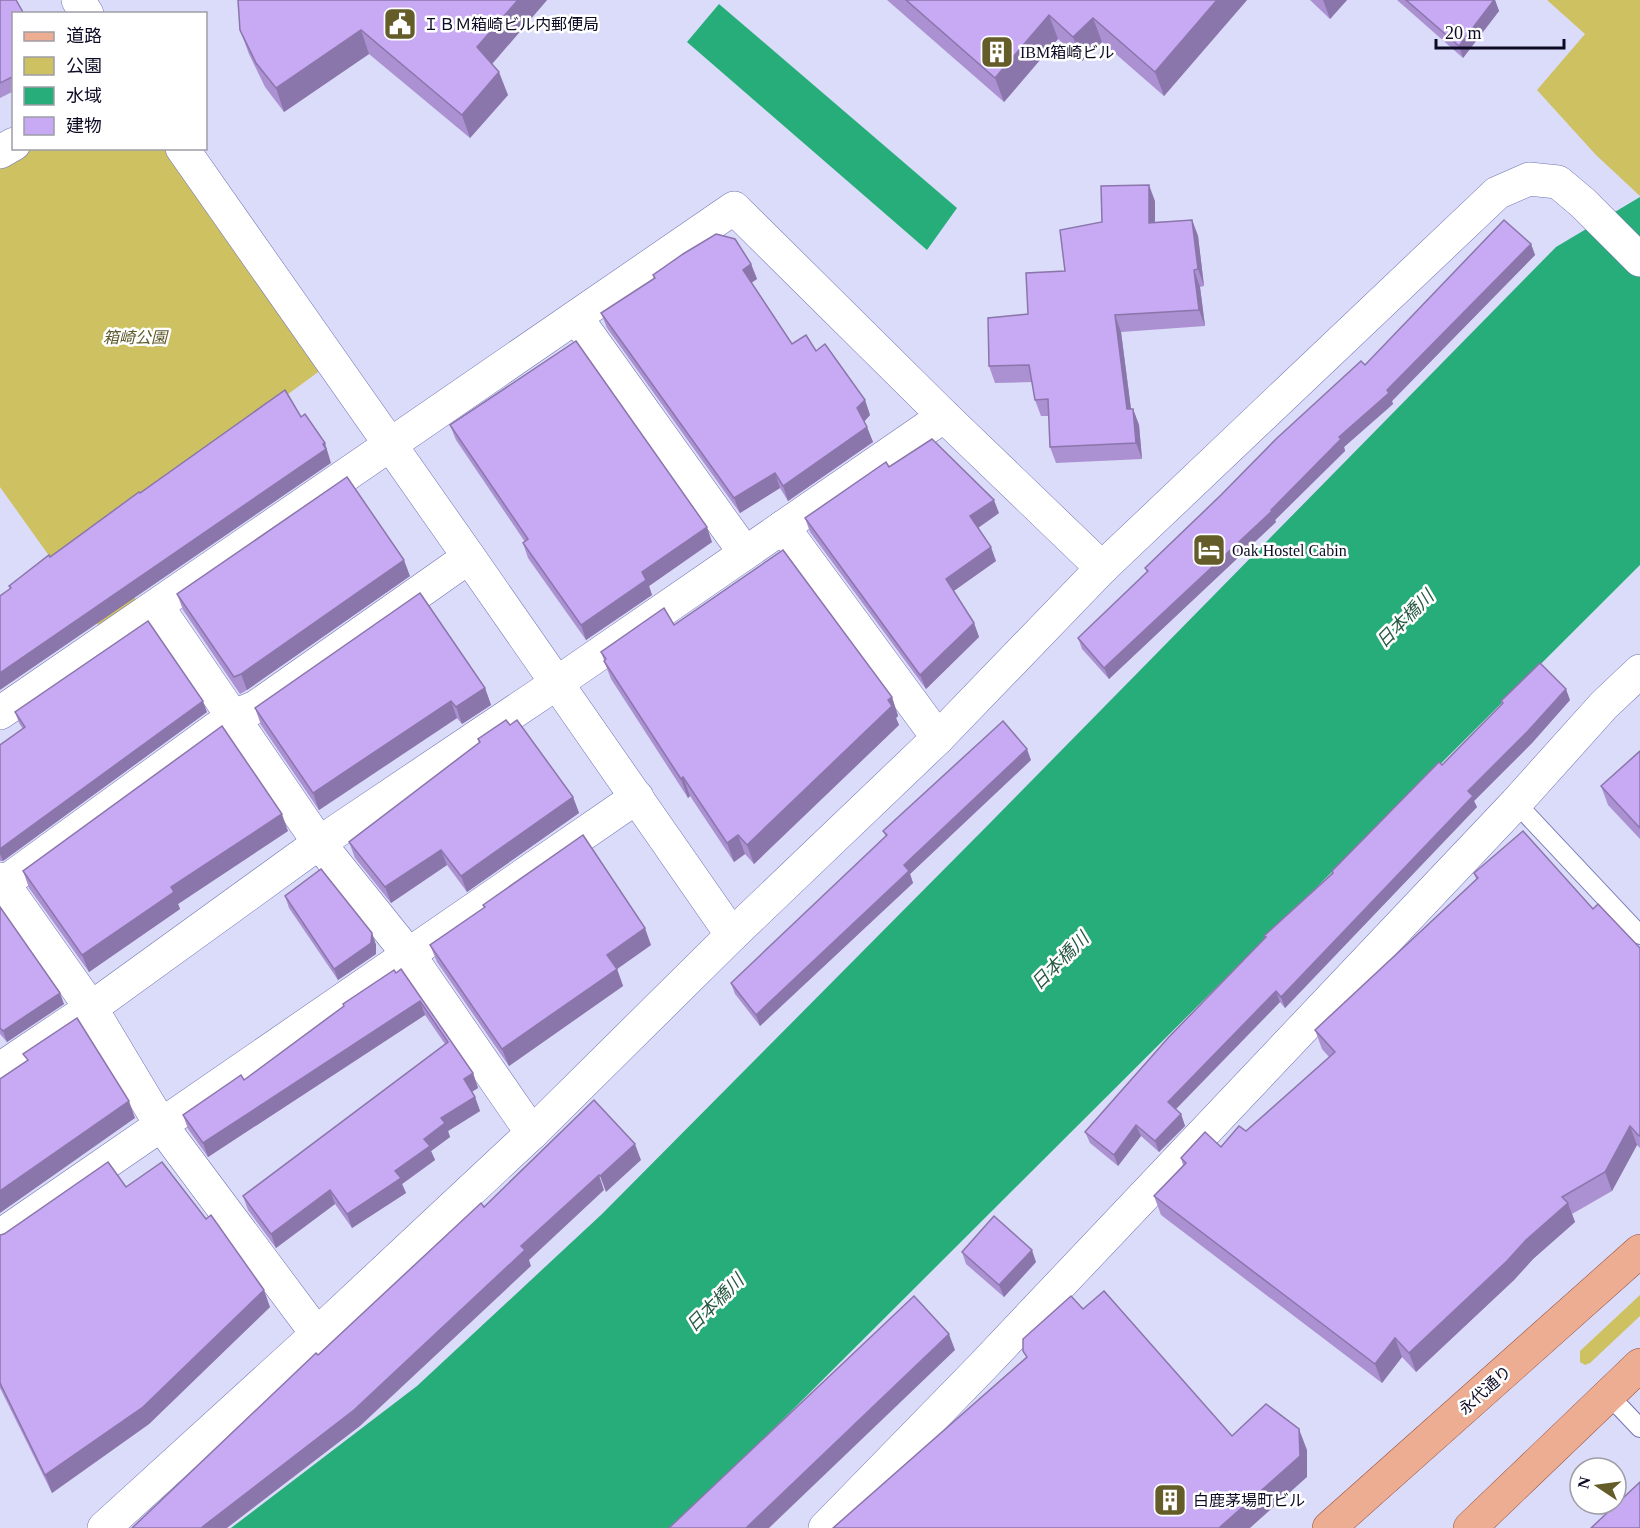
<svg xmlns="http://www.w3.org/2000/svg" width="1640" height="1528" font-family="'Times New Roman','Noto Sans JP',serif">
  <rect width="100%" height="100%" fill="#dadcf9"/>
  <g fill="#cdc161">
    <polygon points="1547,0 1640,0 1640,196 1596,155 1537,90 1585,34"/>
    <polygon points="25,149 170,149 325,367 94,536 140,606 102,630 0,487 0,164"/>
    <polygon points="1640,1295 1640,1316 1590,1363 1585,1365 1580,1362 1580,1351"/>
  </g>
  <g fill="#27ad7a">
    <polygon points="719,4 957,208 927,250 687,42"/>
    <polygon points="1640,197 1640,565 674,1528 231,1528 417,1386 602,1214 990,823 1556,247"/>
  </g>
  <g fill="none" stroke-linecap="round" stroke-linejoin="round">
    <g stroke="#7273b5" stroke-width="20">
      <g id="service">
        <polyline points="1516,803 1640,935"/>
        <polyline points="1607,1397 1621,1408 1640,1428"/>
      </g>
    </g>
    <g stroke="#7273b5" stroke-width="34">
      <g id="minor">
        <polyline points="78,0 87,14"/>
        <polyline points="0,152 14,144"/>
        <polyline points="576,317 745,553"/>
        <polyline points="783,527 938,738"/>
        <polyline points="157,606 319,843 409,955 532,1133"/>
        <polyline points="0,713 734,208 944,416 1102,568"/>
        <polyline points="0,879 91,1008 161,1125 317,1334"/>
        <polyline points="0,886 232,717 256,707 469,557"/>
        <polyline points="0,1069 91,1008 319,843 557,683 944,416"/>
        <polyline points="0,1236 637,797"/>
        <polyline points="104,1528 317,1334 532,1133 732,935 469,557 182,148"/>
        <polyline points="825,1528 982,1367 1516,803 1604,705 1640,671"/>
      </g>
    </g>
    <g stroke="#7273b5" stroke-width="34">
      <polyline id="tertiary" points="732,935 938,738 1102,568 1497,193 1529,179 1558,182 1583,203 1640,260"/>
    </g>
    <g stroke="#97513d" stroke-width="34">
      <g id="primary">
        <polyline points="1329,1528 1640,1251"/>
        <polyline points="1470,1528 1640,1365"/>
      </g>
    </g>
    <use href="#service" stroke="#fff" stroke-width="18"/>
    <use href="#minor" stroke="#fff" stroke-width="33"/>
    <use href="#tertiary" stroke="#fff" stroke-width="33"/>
    <use href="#primary" stroke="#edad92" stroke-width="33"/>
  </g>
  <g fill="#ab91d2">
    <polygon points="0,0 14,14 14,91 0,98"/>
    <polygon points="547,0 492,64 508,95 470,138 369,54 284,112 265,87 249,54 240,30"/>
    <polygon points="887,0 1247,0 1164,96 1102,42 1082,61 1058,39 1004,102"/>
    <polygon points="1310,0 1347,0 1330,19"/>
    <polygon points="1397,0 1495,0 1499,11 1463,58"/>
    <polygon points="1155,201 1155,222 1192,220 1198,236 1204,286 1200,287 1205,326 1121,332 1131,409 1133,409 1139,425 1142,459 1056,463 1050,447 1049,416 1041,416 1035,400 1032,382 995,383 989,366 1028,314 1065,271 1102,222"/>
    <polygon points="1531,244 1535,255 1392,401 1393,404 1344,447 1345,451 1275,520 1276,522 1109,679 1082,649 1078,638 1147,573 1145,568"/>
    <polygon points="751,264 757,279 751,283 792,344 816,351 865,400 870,415 864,421 873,442 788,501 780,488 740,513 607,328 601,313 654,279 653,275"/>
    <polygon points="450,425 712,542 649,586 652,595 586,640 528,558 523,543 525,542 456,440"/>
    <polygon points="889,467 999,513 978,528 996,561 953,591 974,623 979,637 926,689 810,532 805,518"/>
    <polygon points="410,576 247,690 240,694 183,610 177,594"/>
    <polygon points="674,625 892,697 898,716 896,718 899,725 754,864 745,854 734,862 690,796 688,798 611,679 604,661 604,660 601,652"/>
    <polygon points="485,688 491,705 462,724 457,718 319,810 261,725 255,708"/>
    <polygon points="1570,700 1532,743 1474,801 1477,807 1285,1008 1280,1002 1176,1109 1181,1114 1185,1126 1159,1152 1141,1136 1118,1166 1090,1143 1085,1132 1265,938 1264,936 1332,873 1332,871 1442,765 1502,704 1501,701"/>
    <polygon points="15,712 207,712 3,861 0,861 0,745 23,729 19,723"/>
    <polygon points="510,725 573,797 579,813 467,892 447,865 391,903 355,858 349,842 479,743 478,739"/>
    <polygon points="1640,751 1640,839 1608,805 1601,786"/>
    <polygon points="1031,760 910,874 913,883 760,1026 735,994 731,983 886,837 883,831"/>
    <polygon points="288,831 178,904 180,909 89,972 29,888 23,871"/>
    <polygon points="1474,873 1593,909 1640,948 1640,1148 1637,1145 1612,1191 1572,1214 1575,1222 1533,1259 1514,1280 1416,1372 1402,1357 1382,1383 1161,1215 1154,1196 1183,1165 1181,1158 1221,1147 1246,1131 1329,1057 1322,1049 1315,1030 1476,879"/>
    <polygon points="285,896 372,933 376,945 376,954 338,980 289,908"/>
    <polygon points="483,905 651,945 617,969 623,986 509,1066 437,962 430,945 484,908"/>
    <polygon points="0,907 64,1004 7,1042 0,1034"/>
    <polygon points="401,969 473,1073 478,1088 472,1092 475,1097 480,1111 448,1131 450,1137 431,1151 435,1160 402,1184 406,1193 352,1228 335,1204 276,1248 248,1210 243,1196 445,1044 425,1015 208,1157 188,1129 183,1115 244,1080"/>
    <polygon points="126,1187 270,1307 149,1424 52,1493 0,1388 0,1235"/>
    <polygon points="962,1252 1036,1262 1004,1297 966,1264"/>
  </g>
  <g fill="#8b76ab">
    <polygon points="518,0 547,0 486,71 477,47"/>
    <polygon points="1217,0 1247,0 1164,96 1155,72"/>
    <polygon points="1323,0 1347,0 1330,19"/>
    <polygon points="1494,0 1495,0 1499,11 1463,58 1459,46"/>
    <polygon points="1049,15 1058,39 1004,102 995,78"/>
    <polygon points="1093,18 1102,42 1082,61 1073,37"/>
    <polygon points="361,30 369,54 284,112 276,88"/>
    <polygon points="499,72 508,95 470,138 462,115"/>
    <polygon points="1149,185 1155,201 1155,239 1149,223"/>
    <polygon points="1192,220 1198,236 1204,286 1198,269"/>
    <polygon points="1531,244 1535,255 1392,401 1393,404 1344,447 1345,451 1275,520 1276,522 1109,679 1104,668 1271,510 1339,437 1387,390"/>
    <polygon points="751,264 757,279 748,285 743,270"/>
    <polygon points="1194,270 1200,287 1205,326 1199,310"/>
    <polygon points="1115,315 1121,332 1133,425 1127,409"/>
    <polygon points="865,400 870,415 863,423 857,408"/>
    <polygon points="1133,409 1139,425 1142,459 1136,443"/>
    <polygon points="867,427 873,442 788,501 783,486"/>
    <polygon points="325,443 331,463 0,690 0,673"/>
    <polygon points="775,473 780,488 740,513 734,498"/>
    <polygon points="994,500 999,513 975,530 970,516"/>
    <polygon points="707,527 712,542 649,586 652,595 586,640 581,625 642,572"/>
    <polygon points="991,547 996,561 951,593 946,579"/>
    <polygon points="404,560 410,576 247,690 241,674"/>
    <polygon points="974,623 979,637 926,689 920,675"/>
    <polygon points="485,688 491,705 462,724 456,707"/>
    <polygon points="1566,689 1570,700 1532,743 1474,801 1477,807 1285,1008 1281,997 1468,791"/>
    <polygon points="892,697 898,716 896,718 899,725 754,864 747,845"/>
    <polygon points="203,701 207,712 3,861 0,854 0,849"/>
    <polygon points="451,701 457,718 319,810 313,793"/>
    <polygon points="1027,749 1031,760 910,874 913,883 760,1026 756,1015 904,865"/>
    <polygon points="683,777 690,796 688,798 681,779"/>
    <polygon points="573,797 579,813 467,892 461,876"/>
    <polygon points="282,814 288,831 178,904 180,909 89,972 82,955 171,887"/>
    <polygon points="738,835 745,854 734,862 727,843"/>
    <polygon points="441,850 447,865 391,903 385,887"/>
    <polygon points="645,928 651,945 617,969 623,986 509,1066 502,1049 607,955"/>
    <polygon points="372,933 376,945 376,954 338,980 334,969"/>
    <polygon points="1276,991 1280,1002 1172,1113 1168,1102"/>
    <polygon points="60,993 64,1004 7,1042 3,1031"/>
    <polygon points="420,1001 425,1015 208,1157 203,1143"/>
    <polygon points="473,1073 478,1088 469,1093 464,1079"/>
    <polygon points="475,1097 480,1111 448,1131 450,1137 431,1151 435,1160 402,1184 406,1193 352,1228 347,1214 395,1171 424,1139 441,1118"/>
    <polygon points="129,1101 135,1118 0,1213 0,1191"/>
    <polygon points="1181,1114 1185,1126 1159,1152 1155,1141"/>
    <polygon points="1136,1125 1141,1136 1118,1166 1114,1155"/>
    <polygon points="1630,1126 1637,1145 1612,1191 1605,1172"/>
    <polygon points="635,1144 641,1160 606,1192 600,1176"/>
    <polygon points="599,1175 604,1190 529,1260 531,1266 360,1426 227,1528 201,1528 521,1246"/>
    <polygon points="330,1190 335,1204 276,1248 271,1234"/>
    <polygon points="1568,1203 1575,1222 1533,1259 1514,1280 1416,1372 1409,1353 1526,1240"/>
    <polygon points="1032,1250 1036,1262 1004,1297 999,1285"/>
    <polygon points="264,1290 270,1307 149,1424 52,1493 45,1475"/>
    <polygon points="949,1334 955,1350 769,1528 746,1528"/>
    <polygon points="1395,1338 1402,1357 1382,1383 1375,1364"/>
    <polygon points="1299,1429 1307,1450 1307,1477 1250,1528 1219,1528"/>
  </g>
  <g fill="#c7a9f4" stroke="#8b76ab" stroke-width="1.5">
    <polygon points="0,0 16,0 24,14 14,14 14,76 0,83"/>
    <polygon points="238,0 518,0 477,47 499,72 462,115 361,30 276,88 256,63 240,30"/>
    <polygon points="906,0 1217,0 1155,72 1093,18 1073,37 1049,15 995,78"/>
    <polygon points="1406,0 1494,0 1459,46"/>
    <polygon points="1149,185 1149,223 1192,220 1198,269 1194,270 1199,310 1115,315 1127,409 1133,409 1136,443 1050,447 1048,399 1035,400 1029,365 989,366 988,318 1028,314 1026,273 1065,271 1060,230 1102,222 1101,186"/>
    <polygon points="1504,220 1531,244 1387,390 1389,393 1339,437 1341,439 1271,510 1272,511 1104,668 1078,638 1148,571 1145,568 1221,495 1276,439 1361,361 1365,365"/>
    <polygon points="716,234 735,239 751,264 743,270 792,344 806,335 816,351 825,344 865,400 857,408 867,427 783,486 775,473 734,498 601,313 655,278 653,275 683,254"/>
    <polygon points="576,341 707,527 642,572 646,580 581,625 523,543 528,539 450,425"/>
    <polygon points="285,390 301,417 305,414 325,443 323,444 326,449 0,673 0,596 11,588 9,586 49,555 50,557 139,492 140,493"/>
    <polygon points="932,439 994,500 970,516 991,547 946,579 974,623 920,675 805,518 886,462 889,467"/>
    <polygon points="347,477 404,560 241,674 234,677 177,594"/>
    <polygon points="783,550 892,697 888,700 892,706 747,845 738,835 727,843 683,777 681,779 604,661 606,659 601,652 664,608 674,625"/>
    <polygon points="420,593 485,688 456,707 451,701 313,793 255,708"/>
    <polygon points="148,621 203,701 0,849 0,745 25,727 15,712"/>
    <polygon points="1540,663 1566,689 1528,731 1468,791 1473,796 1281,997 1276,991 1168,1102 1181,1114 1155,1141 1136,1125 1114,1155 1085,1132 1168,1038 1266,937 1264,936 1333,873 1332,871 1439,762 1442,765 1503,703 1501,701"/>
    <polygon points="506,720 510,725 517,720 573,797 461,876 441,850 385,887 349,842 480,742 478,739"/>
    <polygon points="1003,721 1027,749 904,865 909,871 756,1015 731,983 887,835 883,831"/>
    <polygon points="222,726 282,814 171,887 174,892 82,955 23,871"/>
    <polygon points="1640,751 1640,828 1601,786"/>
    <polygon points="1523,831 1593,909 1598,904 1640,948 1640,1135 1639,1136 1630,1126 1605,1172 1562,1197 1568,1203 1526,1240 1507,1261 1409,1353 1395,1338 1375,1364 1154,1196 1186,1163 1181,1158 1205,1132 1221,1147 1239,1126 1246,1131 1335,1052 1315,1030 1478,878 1474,873"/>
    <polygon points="583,835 645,928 607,955 617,969 502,1049 430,945 485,907 483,905"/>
    <polygon points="321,869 372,933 371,943 334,969 285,896"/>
    <polygon points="0,907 60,993 3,1031 0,1028"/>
    <polygon points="401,969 473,1073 464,1079 475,1097 441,1118 445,1123 424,1139 430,1146 395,1171 401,1178 347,1214 330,1190 271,1234 243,1196 448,1042 420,1001 203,1143 183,1115 241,1075 244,1080 344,1006 343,1004 394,970 396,973"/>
    <polygon points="77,1018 129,1101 0,1191 0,1079 28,1060 23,1054"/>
    <polygon points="594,1100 635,1144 600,1176 599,1175 521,1246 525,1250 354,1410 201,1528 132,1528 316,1353 318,1355 481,1203 484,1207"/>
    <polygon points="108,1162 126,1187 162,1162 206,1219 211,1215 264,1290 143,1407 45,1475 0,1383 0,1235 4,1234"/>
    <polygon points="994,1216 1032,1250 999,1285 962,1252"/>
    <polygon points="1104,1291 1232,1436 1266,1404 1299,1429 1300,1456 1219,1528 833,1528 1027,1357 1023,1351 1023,1339 1071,1296 1083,1309"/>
    <polygon points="914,1296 949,1334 746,1528 669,1528"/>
    <polygon points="1640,1482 1640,1528 1591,1528"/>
  </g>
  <defs>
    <g id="civic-square" transform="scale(1.725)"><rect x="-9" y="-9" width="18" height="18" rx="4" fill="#645d29" stroke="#fff"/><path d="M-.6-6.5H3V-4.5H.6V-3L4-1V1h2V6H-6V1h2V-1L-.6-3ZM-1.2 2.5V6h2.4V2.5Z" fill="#fff"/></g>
    <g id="building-square" transform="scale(1.725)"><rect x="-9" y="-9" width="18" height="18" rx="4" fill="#645d29" stroke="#fff"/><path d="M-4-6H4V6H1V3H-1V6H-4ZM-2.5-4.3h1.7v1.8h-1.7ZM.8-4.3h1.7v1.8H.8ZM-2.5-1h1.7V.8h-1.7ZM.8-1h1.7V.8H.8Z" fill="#fff"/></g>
    <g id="hotel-square" transform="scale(1.725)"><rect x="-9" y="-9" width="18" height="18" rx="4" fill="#645d29" stroke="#fff"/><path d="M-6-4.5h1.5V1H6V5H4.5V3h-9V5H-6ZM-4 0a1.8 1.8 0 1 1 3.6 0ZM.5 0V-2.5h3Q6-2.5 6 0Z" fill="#fff"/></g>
  </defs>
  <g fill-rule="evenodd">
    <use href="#civic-square" x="400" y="24"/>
    <use href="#building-square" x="997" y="52"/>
    <use href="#hotel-square" x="1209" y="550"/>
    <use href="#building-square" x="1170" y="1500"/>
  </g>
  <g text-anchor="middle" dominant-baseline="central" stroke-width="5" stroke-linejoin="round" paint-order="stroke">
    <g font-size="16" fill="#0d0b24" stroke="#fff" text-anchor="start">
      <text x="423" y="24">ＩＢＭ箱崎ビル内郵便局</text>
      <text x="1020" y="52">IBM箱崎ビル</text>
      <text x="1232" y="550">Oak Hostel Cabin</text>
      <text x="1193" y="1500">白鹿茅場町ビル</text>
    </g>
    <g font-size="16" font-style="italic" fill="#5e582a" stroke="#fff">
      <text x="135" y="337">箱崎公園</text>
    </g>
    <g font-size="16" fill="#0d0b24" stroke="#fff">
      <text transform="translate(1485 1390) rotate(-42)">永代通り</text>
    </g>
    <g font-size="18" font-style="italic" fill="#285943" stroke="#fff">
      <text transform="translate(1405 619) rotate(-45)">日本橋川</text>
      <text transform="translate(1060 961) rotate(-45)">日本橋川</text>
      <text transform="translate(715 1303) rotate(-45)">日本橋川</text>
    </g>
  </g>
  <rect x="12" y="12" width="195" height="138" fill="#ffffff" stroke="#9e9da7" stroke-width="1.5"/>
  <rect x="24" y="32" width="30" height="9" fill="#edad92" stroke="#9e9da7" stroke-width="1.5"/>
  <text x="66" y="42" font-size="18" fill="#0d0b24">道路</text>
  <rect x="24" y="57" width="30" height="18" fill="#cdc161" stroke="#9e9da7" stroke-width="1.5"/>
  <text x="66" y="72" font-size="18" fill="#0d0b24">公園</text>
  <rect x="24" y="87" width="30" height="18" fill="#27ad7a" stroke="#9e9da7" stroke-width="1.5"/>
  <text x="66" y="102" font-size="18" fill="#0d0b24">水域</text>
  <rect x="24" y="117" width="30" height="18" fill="#c7a9f4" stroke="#9e9da7" stroke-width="1.5"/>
  <text x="66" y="132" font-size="18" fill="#0d0b24">建物</text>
  <g transform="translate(1598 1486) rotate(283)"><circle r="28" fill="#ffffff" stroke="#9e9da7" stroke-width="1.5"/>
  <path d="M0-4.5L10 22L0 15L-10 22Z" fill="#645d29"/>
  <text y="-9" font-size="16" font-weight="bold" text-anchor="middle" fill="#0d0b24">N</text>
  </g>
  <path d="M1436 39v9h128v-9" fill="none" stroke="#0d0b24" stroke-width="3"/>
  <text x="1445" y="39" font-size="18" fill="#0d0b24" stroke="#ffffff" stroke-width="4.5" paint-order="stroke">20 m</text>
</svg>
